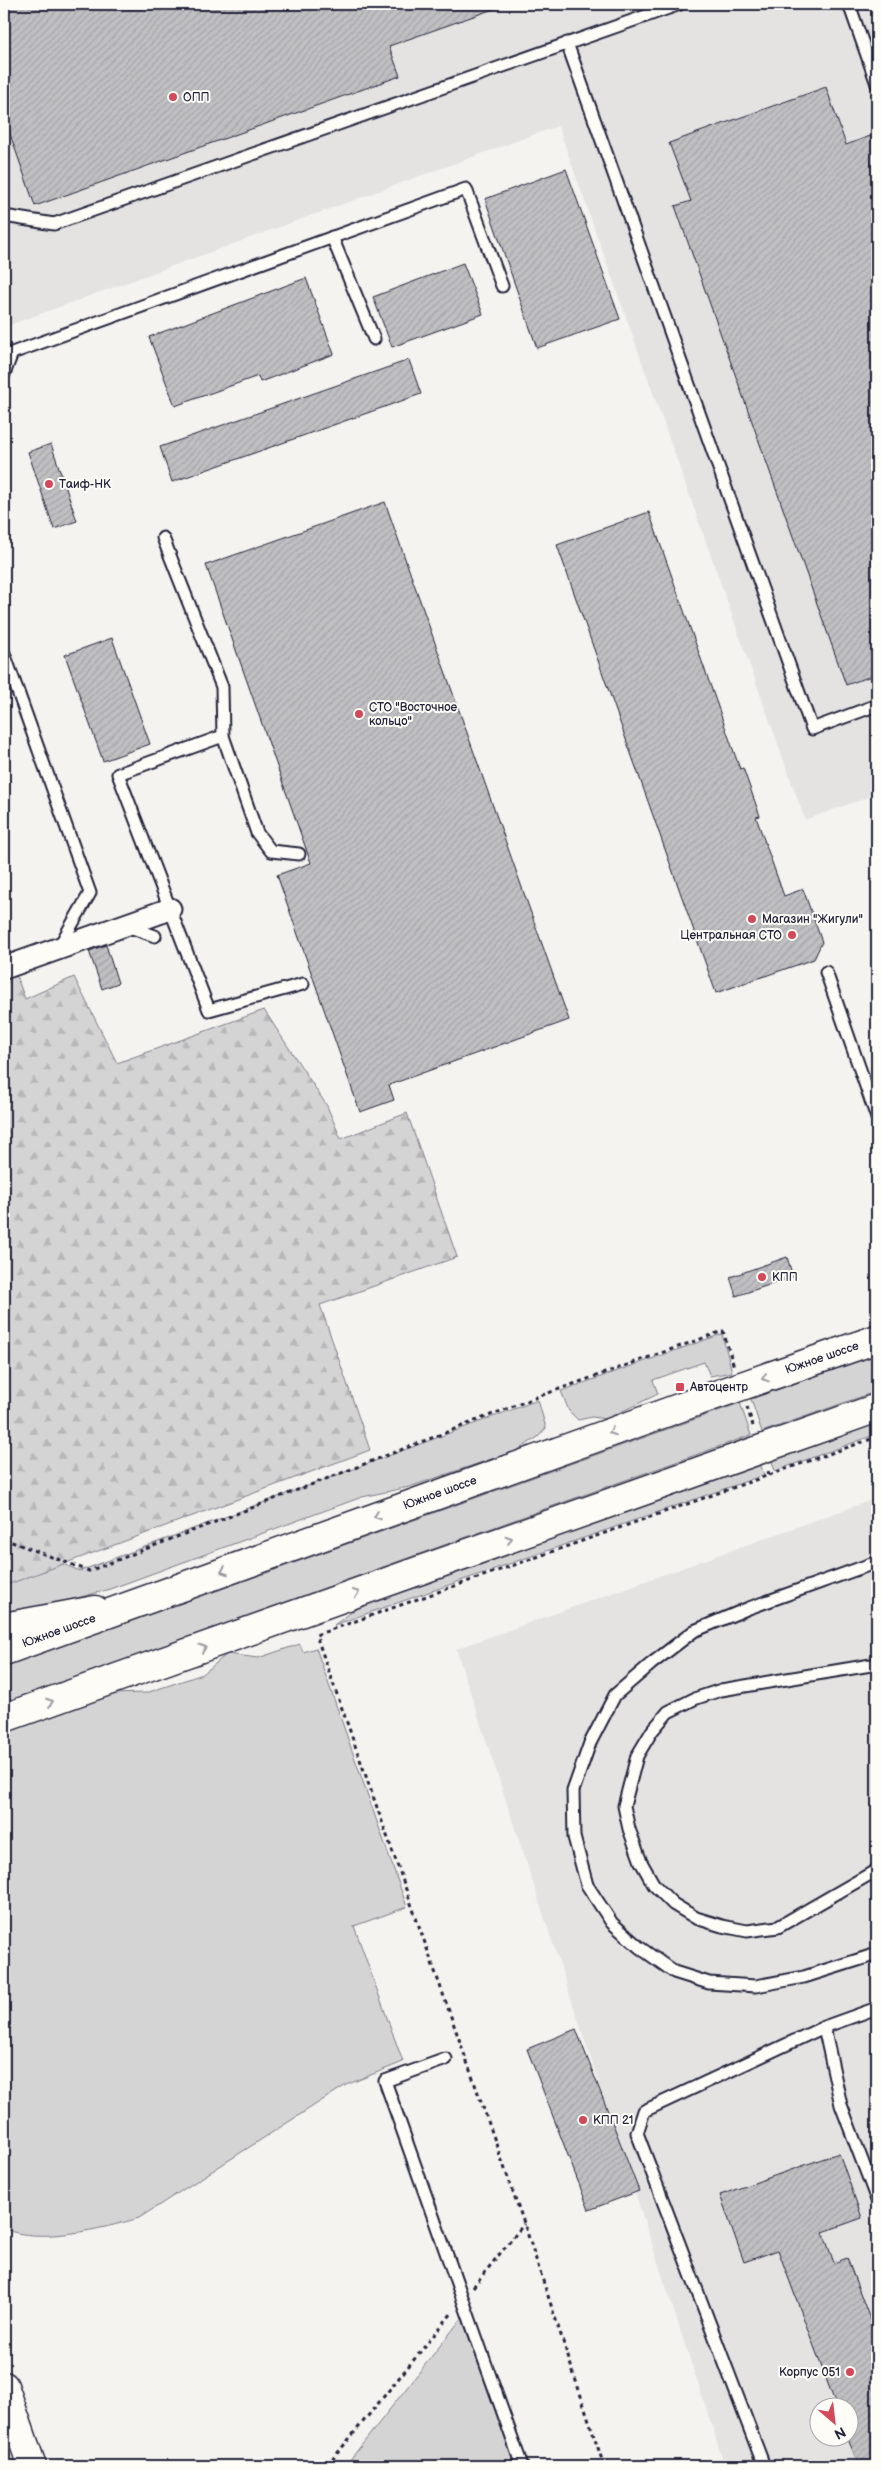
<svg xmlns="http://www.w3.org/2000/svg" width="881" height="2470" font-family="'Balsamiq Sans',sans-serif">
  <defs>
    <pattern id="forest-firs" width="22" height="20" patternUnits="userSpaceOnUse" patternTransform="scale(1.25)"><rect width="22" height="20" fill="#d5d4d5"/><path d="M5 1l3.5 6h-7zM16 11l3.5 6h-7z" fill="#b7b6b8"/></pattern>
    <pattern id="building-hatch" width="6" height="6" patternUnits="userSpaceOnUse" patternTransform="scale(1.25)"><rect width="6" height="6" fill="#c0bfc2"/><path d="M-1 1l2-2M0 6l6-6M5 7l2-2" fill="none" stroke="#a5a4a8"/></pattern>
  </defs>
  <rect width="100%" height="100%" fill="#f4f3ef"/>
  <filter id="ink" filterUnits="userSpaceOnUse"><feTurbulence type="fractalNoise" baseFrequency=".02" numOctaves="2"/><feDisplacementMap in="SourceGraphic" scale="10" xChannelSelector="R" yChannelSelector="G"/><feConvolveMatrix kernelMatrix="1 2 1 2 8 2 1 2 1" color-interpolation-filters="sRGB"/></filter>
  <g filter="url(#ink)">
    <g fill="#e4e3e2" fill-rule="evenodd">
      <polygon points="4,4 877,4 877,794 805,820 558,126 4,327"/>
      <path d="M877,1498V2466H725L456,1649ZM818,2408H848V2438H818Z"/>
    </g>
    <g fill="#d5d4d5" stroke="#7c7b88">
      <polygon points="722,1334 732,1372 710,1376 704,1362 653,1380 658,1394 606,1419 592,1417 578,1420 569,1411 561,1391"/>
      <polygon points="877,1354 877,1391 762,1432 751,1399"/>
      <polygon points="538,1400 546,1428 538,1437 518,1450 409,1487 362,1497 107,1590 4,1617 4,1540 80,1571"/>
      <polygon points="740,1403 751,1435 4,1703 4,1667"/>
      <polygon points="877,1421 877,1434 775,1471 771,1459"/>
      <polygon points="760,1463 764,1475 334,1625 357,1608 408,1588"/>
      <path d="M300,1644L303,1652L316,1648L407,1907L354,1926L403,2062L346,2085L139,2218C102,2229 40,2244 4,2229V1732L112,1694L146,1693L203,1674L227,1654L258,1658Z"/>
      <polygon points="462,2318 515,2466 345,2466"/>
    </g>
    <polygon fill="url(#forest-firs)" stroke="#7c7b88" points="4,942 25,999 74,977 117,1063 264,1010 327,1106 341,1139 407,1113 457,1257 320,1305 370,1450 4,1586"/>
    <g fill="url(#building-hatch)" stroke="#22223b">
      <polygon points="4,4 502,4 502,6 389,46 400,76 35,206 4,117"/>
      <polygon points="826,87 846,145 870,136 877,155 877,674 846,685 675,206 691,201 669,143"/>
      <polygon points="566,169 620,319 537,348 485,199"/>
      <polygon points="463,263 483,314 392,347 373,297"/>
      <polygon points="306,278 334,354 260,382 258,376 175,406 149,337"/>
      <polygon points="409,360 421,394 172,482 160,447"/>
      <polygon points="51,444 77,521 54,529 28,452"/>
      <polygon points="385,502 569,1020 389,1085 394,1100 360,1112 277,875 311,863 206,565"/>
      <polygon points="649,512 740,769 743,768 760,816 756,817 784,896 803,889 822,942 814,959 716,993 557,545"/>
      <polygon points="112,638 150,744 103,761 65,655"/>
      <polygon points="106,945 118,983 102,989 89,951"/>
      <polygon points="787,1257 793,1277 736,1296 730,1277"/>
      <polygon points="576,2029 639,2191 589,2210 527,2049"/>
      <polygon points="839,2153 862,2218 823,2232 834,2263 847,2258 877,2338 877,2466 859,2466 848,2439 848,2408 837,2408 778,2250 744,2262 720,2195"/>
    </g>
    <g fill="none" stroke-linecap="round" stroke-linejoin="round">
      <g stroke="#22223b" stroke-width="15">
        <g id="lane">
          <polyline points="849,4 877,84"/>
          <polyline points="567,43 812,729 877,705"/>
          <polyline points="4,216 54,224 680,4"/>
          <polyline points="332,237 374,339"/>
          <polyline points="4,374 12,353 466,189 502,286"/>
          <polyline points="163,538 222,687 223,736"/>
          <polyline points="4,653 90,893 59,947"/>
          <polyline points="299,854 271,851 257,833 223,736 118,774 209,1010 303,984"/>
          <polyline points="127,926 155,936"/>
          <polyline points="826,972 877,1118"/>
          <polyline points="877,1562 749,1608 694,1631 651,1664 615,1695 590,1743 573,1791 574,1837 587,1885 612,1923 639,1947 674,1972 709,1983 756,1986 804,1977 877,1954"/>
          <polyline points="877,1664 721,1690 694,1699 668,1712 652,1731 637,1756 624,1806 629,1829 641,1862 654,1885 673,1904 696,1918 722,1926 747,1931 778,1927 877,1870"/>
          <polyline points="824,2027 841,2105 877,2200"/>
          <polyline points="446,2059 385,2081 522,2466"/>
          <polyline points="764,2466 637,2133 644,2111 824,2027 877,2008"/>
        </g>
      </g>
      <g stroke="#22223b" stroke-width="25">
        <polyline id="street" points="4,968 170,909"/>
      </g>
      <g stroke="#22223b" stroke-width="31">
        <g id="secondary">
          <polyline points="4,1627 95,1610"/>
          <polyline points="4,2386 32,2466"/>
        </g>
      </g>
      <g stroke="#22223b" stroke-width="31">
        <g id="primary">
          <polyline points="4,1651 687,1405 877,1339"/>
          <polyline points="4,1718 877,1408"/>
        </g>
      </g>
      <g stroke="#22223b" stroke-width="3" stroke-dasharray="4 4" stroke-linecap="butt">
        <polyline points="747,1407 754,1429"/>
        <polyline points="769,1475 877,1437"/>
        <polyline points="4,1539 89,1571 537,1397 723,1331 734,1367"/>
        <polyline points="473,2287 524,2224"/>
        <polyline points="327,2466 452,2313"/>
        <polyline points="604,2466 524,2223 316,1635 769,1475 768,1471"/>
      </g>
      <use href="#lane" stroke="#fdfcf7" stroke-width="11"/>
      <use href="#street" stroke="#fdfcf7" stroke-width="21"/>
      <use href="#secondary" stroke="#fdfcf7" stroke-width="28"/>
      <use href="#primary" stroke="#fdfcf7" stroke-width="28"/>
    </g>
    <defs><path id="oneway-chevron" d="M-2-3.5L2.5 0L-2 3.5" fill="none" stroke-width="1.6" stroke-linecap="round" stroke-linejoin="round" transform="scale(1.25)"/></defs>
    <g stroke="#9a9aa2">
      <use href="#oneway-chevron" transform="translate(765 1378) rotate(161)"/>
      <use href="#oneway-chevron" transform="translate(612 1432) rotate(160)"/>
      <use href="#oneway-chevron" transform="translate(377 1516) rotate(160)"/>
      <use href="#oneway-chevron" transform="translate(509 1539) rotate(-20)"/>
      <use href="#oneway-chevron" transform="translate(224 1571) rotate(160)"/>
      <use href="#oneway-chevron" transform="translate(356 1593) rotate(-20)"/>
      <use href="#oneway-chevron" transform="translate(203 1648) rotate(-20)"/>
      <use href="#oneway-chevron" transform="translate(50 1702) rotate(-20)"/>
    </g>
  </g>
  <g fill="#d1495b" stroke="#fdfcf7" stroke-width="2">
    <circle cx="173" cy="97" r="5"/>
    <circle cx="49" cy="484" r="5"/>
    <circle cx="359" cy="714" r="5"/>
    <circle cx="752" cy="919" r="5"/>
    <circle cx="792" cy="935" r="5"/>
    <circle cx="762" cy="1277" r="5"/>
    <rect x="675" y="1382" width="10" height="10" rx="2.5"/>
    <circle cx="583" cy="2120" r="5"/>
    <circle cx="850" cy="2372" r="5"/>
  </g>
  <g text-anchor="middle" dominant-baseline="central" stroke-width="4" stroke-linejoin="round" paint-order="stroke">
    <g font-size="12" fill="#22223b" stroke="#fdfcf7" text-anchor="start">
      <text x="183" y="97">ОПП</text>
      <text x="59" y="484">Таиф-НК</text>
      <text x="369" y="707">СТО "Восточное<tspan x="369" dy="14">кольцо"</tspan></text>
      <text x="762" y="919">Магазин "Жигули"</text>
      <text x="782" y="935" text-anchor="end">Центральная СТО</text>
      <text x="772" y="1277">КПП</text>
      <text x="690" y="1387">Автоцентр</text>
      <text x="593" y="2120">КПП 21</text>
      <text x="840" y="2372" text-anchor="end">Корпус 051</text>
    </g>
    <g font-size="12" fill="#22223b" stroke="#fdfcf7">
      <text transform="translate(822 1358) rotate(-19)">Южное шоссе</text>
      <text transform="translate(440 1493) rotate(-20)">Южное шоссе</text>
      <text transform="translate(59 1631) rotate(-20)">Южное шоссе</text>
    </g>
  </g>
  <rect width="881" height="2470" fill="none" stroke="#fdfcf7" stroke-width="20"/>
  <rect x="10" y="10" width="861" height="2450" fill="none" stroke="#22223b" stroke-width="2" filter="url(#ink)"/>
  <g transform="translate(834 2422) rotate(152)"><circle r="24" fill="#fdfcf7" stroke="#a5a5ac"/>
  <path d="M0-4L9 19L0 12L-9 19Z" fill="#d1495b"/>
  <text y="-8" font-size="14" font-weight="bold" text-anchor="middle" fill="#22223b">N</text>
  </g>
</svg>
